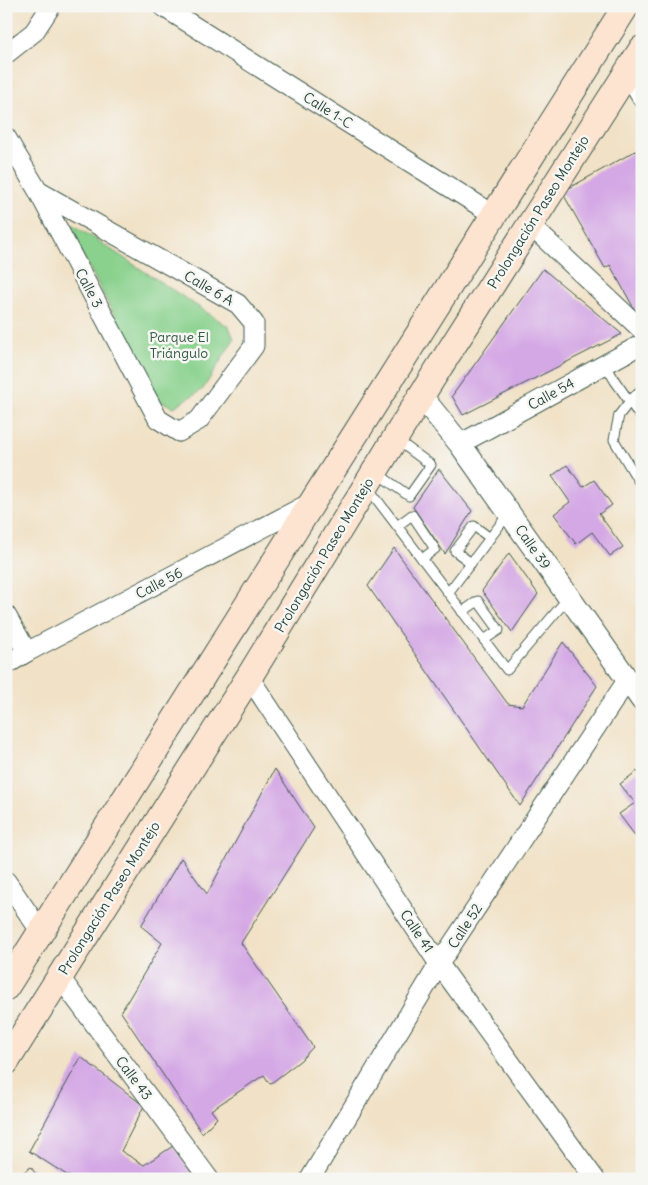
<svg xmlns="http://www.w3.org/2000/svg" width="648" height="1185" font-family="Delius,sans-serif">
  <rect width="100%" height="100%" fill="#f6f6f2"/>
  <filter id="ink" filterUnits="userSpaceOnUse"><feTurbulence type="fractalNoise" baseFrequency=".02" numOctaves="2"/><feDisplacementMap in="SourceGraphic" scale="10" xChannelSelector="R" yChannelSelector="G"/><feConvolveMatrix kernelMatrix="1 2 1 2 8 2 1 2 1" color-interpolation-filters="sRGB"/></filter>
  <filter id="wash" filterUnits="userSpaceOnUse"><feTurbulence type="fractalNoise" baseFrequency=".0096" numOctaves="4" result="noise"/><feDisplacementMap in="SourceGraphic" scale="20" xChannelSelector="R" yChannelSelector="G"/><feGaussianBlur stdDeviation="1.12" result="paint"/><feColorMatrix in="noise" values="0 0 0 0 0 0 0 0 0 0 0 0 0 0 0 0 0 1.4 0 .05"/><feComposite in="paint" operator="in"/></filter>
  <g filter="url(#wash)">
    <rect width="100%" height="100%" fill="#f1e2c7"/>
    <polygon fill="#89d18d" stroke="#548760" points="63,218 229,327 234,339 203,389 174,407 160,401"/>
    <g id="blocks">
      <g fill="#d4a8e5">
        <polygon points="639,149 642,154 642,323 610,265 605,268 562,192"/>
        <polygon points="543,269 622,334 463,415 452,396"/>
        <polygon points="567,465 583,487 594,480 612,505 599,514 623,547 610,556 592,532 576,544 554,514 570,502 552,476"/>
        <polygon points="439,469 472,511 445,554 413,507"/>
        <polygon points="394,548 508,704 522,706 563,642 597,686 520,806 368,586"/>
        <polygon points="509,553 538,594 512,632 482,591"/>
        <polygon points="275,769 314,828 241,943 313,1047 301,1060 270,1084 264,1075 211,1110 217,1118 202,1133 121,1012 162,943 141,926 181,858 207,894"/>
        <polygon points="637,771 642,778 642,845 619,814 635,803 620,784"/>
        <polygon points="81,1057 144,1106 121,1151 144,1165 173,1146 196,1179 73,1179 29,1151"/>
        <polygon points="31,1167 39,1179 13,1179"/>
      </g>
    </g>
  </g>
  <g filter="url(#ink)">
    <use href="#blocks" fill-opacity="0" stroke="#3e564a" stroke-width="1"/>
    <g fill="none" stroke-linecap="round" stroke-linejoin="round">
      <g stroke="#3e564a" stroke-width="11">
        <g id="service">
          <polyline points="605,364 615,381 642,419"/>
          <polyline points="642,389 630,401 619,415 614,440 642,487"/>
          <polyline points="377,473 409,496 431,465 397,440"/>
          <polyline points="368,488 507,670 568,598"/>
          <polyline points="397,526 412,515 435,549 422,559"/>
          <polyline points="471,563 455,551 474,526 490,538"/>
          <polyline points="448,593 509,513"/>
          <polyline points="462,612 478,601 499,630 484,640"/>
        </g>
      </g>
      <g stroke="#3e564a" stroke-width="21">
        <g id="minor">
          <polyline points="162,6 494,215"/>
          <polyline points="6,54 34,32 51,6"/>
          <polyline points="627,73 642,98"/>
          <polyline points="6,137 38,191 158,419 179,432 199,420 254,346 254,323 238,304 38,191"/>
          <polyline points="530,225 642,330"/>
          <polyline points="460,444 642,344"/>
          <polyline points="6,615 27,652"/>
          <polyline points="6,665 27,652 312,502"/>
          <polyline points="249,677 439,964 595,1179"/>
          <polyline points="6,881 41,932"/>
          <polyline points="59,976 209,1179"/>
          <polyline points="310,1179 439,964 628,679"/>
        </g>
      </g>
      <g stroke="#3e564a" stroke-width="24">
        <polyline id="tertiary" points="421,396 460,444 642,700"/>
      </g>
      <g stroke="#3e564a" stroke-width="28">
        <g id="secondary">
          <polyline points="6,987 626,6"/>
          <polyline points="6,1062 249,677 421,396 642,49"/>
        </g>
      </g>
      <use href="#service" stroke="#fff" stroke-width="9"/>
      <use href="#minor" stroke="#fff" stroke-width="19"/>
      <use href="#tertiary" stroke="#fff" stroke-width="22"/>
      <use href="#secondary" stroke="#fde4d1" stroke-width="26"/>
    </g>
  </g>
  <g text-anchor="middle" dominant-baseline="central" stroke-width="5" stroke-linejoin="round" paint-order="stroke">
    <g font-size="14" fill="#1f3d34" stroke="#f6f6f2">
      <text transform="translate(328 110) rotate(32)">Calle 1-C</text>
      <text transform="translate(538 212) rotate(-58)">Prolongación Paseo Montejo</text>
      <text transform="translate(89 288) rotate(62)">Calle 3</text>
      <text transform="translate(209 288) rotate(30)">Calle 6 A</text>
      <text transform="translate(551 394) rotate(-29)">Calle 54</text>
      <text transform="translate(533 547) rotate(55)">Calle 39</text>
      <text transform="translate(324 555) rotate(-59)">Prolongación Paseo Montejo</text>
      <text transform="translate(159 583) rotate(-28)">Calle 56</text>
      <text transform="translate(109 898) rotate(-58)">Prolongación Paseo Montejo</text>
      <text transform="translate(465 926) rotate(-57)">Calle 52</text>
      <text transform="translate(417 931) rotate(56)">Calle 41</text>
      <text transform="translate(134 1078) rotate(53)">Calle 43</text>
    </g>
    <g font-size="14" fill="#345b46" stroke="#f6f6f2">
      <text x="179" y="337">Parque El<tspan x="179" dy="16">Triángulo</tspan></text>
    </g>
  </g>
  <rect width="648" height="1185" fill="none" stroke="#f6f6f2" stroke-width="25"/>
</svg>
